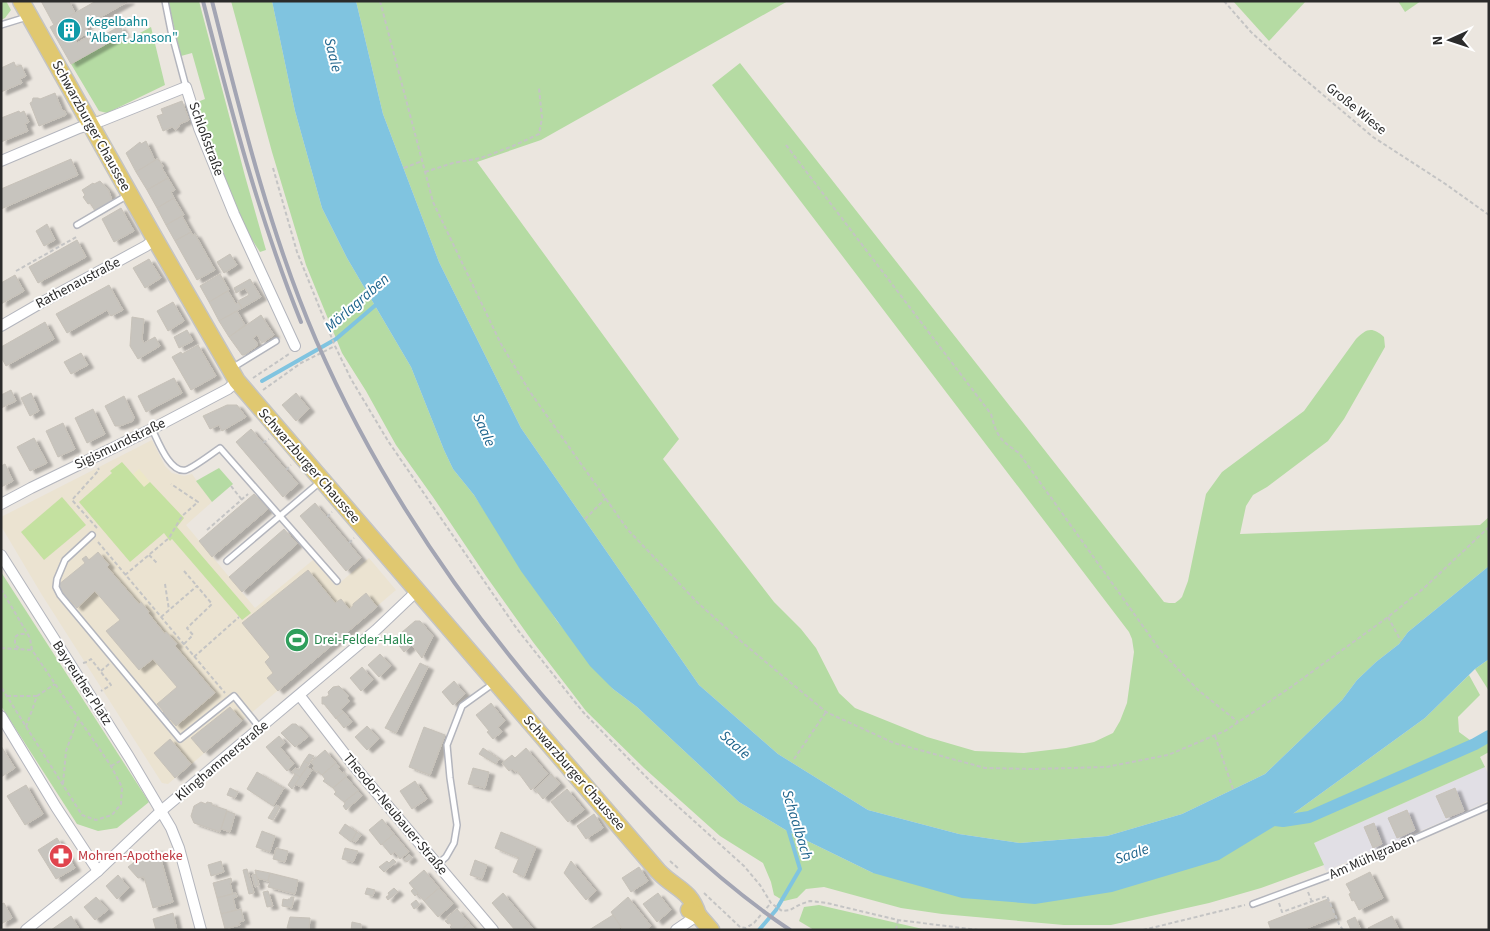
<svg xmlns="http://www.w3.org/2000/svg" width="1490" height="931" font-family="'Source Sans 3',sans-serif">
  <defs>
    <filter id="shadow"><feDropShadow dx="5.5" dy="3" stdDeviation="1" flood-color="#0004"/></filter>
  </defs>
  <rect width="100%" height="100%" fill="#ebe6df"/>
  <polygon fill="#e1dfe5" points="1485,767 1489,775 1489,800 1467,811 1326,871 1314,843"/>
  <polygon fill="#ebe3d1" points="152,440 165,466 172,473 184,476 192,474 212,502 186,525 255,608 313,560 336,586 369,558 396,590 168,784 162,783 42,595 1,526 1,517"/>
  <g fill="#b5dba3">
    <polygon points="1,1 6,1 11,10 5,18 1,20"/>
    <polygon points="168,1 199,1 245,176 266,250 260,252 242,224 195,103 205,99 192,53 181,56"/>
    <polygon points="231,1 272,1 295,111 322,208 347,258 411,367 444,450 453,469 474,495 557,621 613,689 637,707 739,802 789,832 873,873 1283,821 1425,718 1469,675 1480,695 1458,717 1459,732 1478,746 1489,740 1489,752 1480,757 1485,767 1314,843 1324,865 1261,888 1209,903 1111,925 1064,925 942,914 901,908 824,887 806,889 797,898 784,901 774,895 771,882 763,863 720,836 644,768 586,711 533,642 486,576 433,497 396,445 366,391 342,353 306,265 272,152"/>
    <path d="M356,1H788L541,140L477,162L679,439L663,459L774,602L801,629L816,648L839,693L855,708L927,737L975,751L1024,753L1066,748L1094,742L1113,733L1120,721L1127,703L1134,652L1132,639L1129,632L712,85L740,63L1164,602L1169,603H1175L1179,600L1182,597L1188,581L1206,494L1222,472L1304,411L1356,339C1366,329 1372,326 1384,337L1385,347L1344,419L1328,441L1267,487L1253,495L1246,506L1240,534L1480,525L1489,517V566L1408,632L1399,644L1376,662L1357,680L1342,700L1265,774L1182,814L1107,836L1020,843L959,834L868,810L778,754L699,685L521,428L439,262L383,114Z"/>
    <polygon points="1233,1 1306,1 1269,41"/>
    <polygon points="1398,1 1421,1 1405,12"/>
    <polygon points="151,27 165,85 107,113 99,111 71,64 124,34 127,40"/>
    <polygon points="219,468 233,484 212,502 196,481"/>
    <polygon points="1,572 149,802 117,828 98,831 77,824 1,706"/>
    <polygon points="1489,659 1489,691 1475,669"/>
    <polygon points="819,905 927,930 814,930 799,921 804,907"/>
  </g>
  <polygon fill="#ece7c7" points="139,469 150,482 144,487 133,474"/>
  <g fill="#c4e1a0">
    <polygon points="122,462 144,487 150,482 184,518 177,527 251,613 242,620 172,539 170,541 164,533 130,562 79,502 112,473 110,471"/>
    <polygon points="62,497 86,525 44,560 21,532"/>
  </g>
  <g fill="#80c4e0">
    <polygon points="272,1 356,1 383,114 439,262 521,428 699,685 778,754 868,810 959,834 1020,843 1107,836 1182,814 1265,774 1342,700 1357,680 1376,662 1399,644 1408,632 1489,566 1489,659 1475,669 1425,718 1283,821 1219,860 1112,892 1035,904 962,898 873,873 789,832 739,802 637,707 613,689 590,666 521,571 474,495 453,469 444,450 411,367 347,258 322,208 295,111"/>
    <polygon points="1489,732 1489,740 1478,746 1475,744 1476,740"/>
  </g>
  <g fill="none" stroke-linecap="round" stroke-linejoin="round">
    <g stroke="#80c4e0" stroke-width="4">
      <polyline points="262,381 336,339 378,303"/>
      <polyline points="759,930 776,910 800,869 788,829"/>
    </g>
    <polyline stroke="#80c4e0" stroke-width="12" points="1267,819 1283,821 1309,817 1475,744 1489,736"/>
  </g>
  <g fill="#c7c4be" stroke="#c7c2b9" filter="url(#shadow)">
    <polygon points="41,1 69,1 75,13 54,25"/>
    <polygon points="96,1 129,1 85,26 89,32 76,40 77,43 87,37 90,43 120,26 124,34 71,64 50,27"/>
    <polygon points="14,62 16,67 21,65 26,76 20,79 22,83 1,92 1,68"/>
    <polygon points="55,93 62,110 65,111 66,115 39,126 30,103 32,102 33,98 38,98 40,99"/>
    <polygon points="182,101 189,120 180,124 178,128 175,130 172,127 163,131 157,116 163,114 161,109"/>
    <polygon points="19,111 20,113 24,111 29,122 25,124 28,131 1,142 1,118"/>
    <polygon points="146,141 155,161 136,172 126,153 140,142 141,144"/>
    <polygon points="71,159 78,175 1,209 1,189"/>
    <polygon points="157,159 159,160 163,166 162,168 168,178 147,190 136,172"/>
    <polygon points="168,178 175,190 171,192 174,198 157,208 147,190"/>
    <polygon points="100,181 109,191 112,201 95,211 90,203 88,204 83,197 85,195 82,190 93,183 94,184"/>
    <polygon points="174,198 184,215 166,225 157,208"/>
    <polygon points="121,208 134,231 114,242 102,219"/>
    <polygon points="182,216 191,232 175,241 166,225"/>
    <polygon points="47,224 55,240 44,246 36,231"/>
    <polygon points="191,232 193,235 195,234 215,270 197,280 175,241"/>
    <polygon points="77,240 86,257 38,283 29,267"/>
    <polygon points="230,254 237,265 224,273 217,262"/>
    <polygon points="149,259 161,278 145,288 133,268"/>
    <polygon points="220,274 229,290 209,302 200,286"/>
    <polygon points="15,275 24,291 1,304 1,283"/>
    <polygon points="250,279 261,297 242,308 238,301 249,295 245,288 236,293 234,288"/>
    <polygon points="109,285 123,310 111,316 107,310 67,333 56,314"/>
    <polygon points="228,291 236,304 238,302 242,308 219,321 209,302"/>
    <polygon points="173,302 184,321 168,331 157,311"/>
    <polygon points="237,311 245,325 229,337 219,321"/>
    <polygon points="261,315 274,335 262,343 257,335 253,338 257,343 257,346 244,355 242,355 229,337"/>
    <polygon points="132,317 144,319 142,339 144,343 155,337 160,346 138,359 130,346"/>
    <polygon points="45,322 54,339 6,366 1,357 1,347"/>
    <polygon points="187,330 193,341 179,348 174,337"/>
    <polygon points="198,345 216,376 191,390 172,357 181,352 182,354"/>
    <polygon points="81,353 88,365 71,374 64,362"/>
    <polygon points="174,378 182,393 146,412 138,396"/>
    <polygon points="11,390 16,401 1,408 1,395"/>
    <polygon points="31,393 39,411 30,416 21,398"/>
    <polygon points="296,393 309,409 296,421 282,405"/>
    <polygon points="124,396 134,417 133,421 120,426 115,426 105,406"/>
    <polygon points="227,405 237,405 246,417 222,431 219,425 210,429 203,416"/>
    <polygon points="93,409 105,434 87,443 75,418"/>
    <polygon points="63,423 75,449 58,457 46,431"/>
    <polygon points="251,429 298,484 283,497 236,442"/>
    <polygon points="34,438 47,463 30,471 17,447"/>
    <polygon points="5,464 13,481 1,487 1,466"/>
    <polygon points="254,494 268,509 212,557 199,541"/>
    <polygon points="315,503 361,558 346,571 300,516"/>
    <polygon points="284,529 297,544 242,592 229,577"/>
    <polygon points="98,552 109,565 107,567 139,604 141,602 149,612 148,613 165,634 166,632 177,644 175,646 215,693 176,726 170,719 168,720 162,713 164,712 157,704 177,687 153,659 139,670 106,631 120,620 95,591 77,608 70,600 68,602 62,594 64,593 58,585 85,563 82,559 86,556 89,560"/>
    <polygon points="308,570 335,603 341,599 349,609 353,606 353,604 366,593 377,607 278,691 267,678 273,673 265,662 270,657 242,623"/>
    <polygon points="415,621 420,621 433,636 422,658 412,645 404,652 394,639"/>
    <polygon points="380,654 391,666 379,677 368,665"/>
    <polygon points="420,663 428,667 396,733 385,728"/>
    <polygon points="362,667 373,680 361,691 350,678"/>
    <polygon points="454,681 465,694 453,705 442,692"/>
    <polygon points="339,686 349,696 347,698 350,701 341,709 344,712 336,719 324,704 322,704 322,697 326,697 329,695 328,692 333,687"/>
    <polygon points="491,703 505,721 498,727 502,732 493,739 487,732 489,731 476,715"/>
    <polygon points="230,707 242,721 204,753 191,738"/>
    <polygon points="344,712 352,722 344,728 336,718"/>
    <polygon points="292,724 296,724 308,737 295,747 281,733"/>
    <polygon points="367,726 379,739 367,750 355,737"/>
    <polygon points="424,727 445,735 430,775 409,767"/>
    <polygon points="279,736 285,743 280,747 294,764 287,771 266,747"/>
    <polygon points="170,739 191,764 175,778 154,753"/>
    <polygon points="1,746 15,768 1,777"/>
    <polygon points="483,748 499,759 496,764 479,754"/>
    <polygon points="526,748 548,774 531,790 517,771 515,772 512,769 509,771 502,763 512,755 515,758"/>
    <polygon points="325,750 336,763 322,775 318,771 316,772 312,768 314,766 311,762"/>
    <polygon points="309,754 314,756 309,764 304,761"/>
    <polygon points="304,761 309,764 300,777 292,772 295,768 299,770"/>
    <polygon points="336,763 340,767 338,768 342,773 344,772 347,776 333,788 323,781 325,779 322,775"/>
    <polygon points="307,767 312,770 301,787 295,784"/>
    <polygon points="473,768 489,772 485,788 468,784"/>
    <polygon points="257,772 284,788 273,806 247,789"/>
    <polygon points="295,774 300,777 292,789 288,785"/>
    <polygon points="551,774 560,784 543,799 535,789"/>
    <polygon points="346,777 358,791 344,802 334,794 336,792 333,788"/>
    <polygon points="415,781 427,799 412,809 400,791"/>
    <polygon points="26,785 43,814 25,825 7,796"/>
    <polygon points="230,788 238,792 235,798 227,795"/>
    <polygon points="1455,788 1464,811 1446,818 1436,796"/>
    <polygon points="567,789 584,810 568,822 551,802"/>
    <polygon points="358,791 362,796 346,810 343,806 345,804 344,802"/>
    <polygon points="201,802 206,804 207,802 212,803 212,805 227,810 220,832 194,823 191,816 194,806"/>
    <polygon points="276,805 280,807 273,820 268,818"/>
    <polygon points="1407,810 1415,830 1397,838 1388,818"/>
    <polygon points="227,811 235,814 230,832 221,829"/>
    <polygon points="594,814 603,828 586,839 577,826"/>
    <polygon points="382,819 394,834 381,845 369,830"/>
    <polygon points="1374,823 1382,844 1373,848 1364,827"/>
    <polygon points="345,824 357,832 351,842 339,833"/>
    <polygon points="262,831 275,836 270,852 256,847"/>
    <polygon points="357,832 361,835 356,842 352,840"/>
    <polygon points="501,832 536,847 524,877 513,872 519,858 495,848"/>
    <polygon points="394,834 409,852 400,859 395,852 391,855 382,844"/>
    <polygon points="57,838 75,868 56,879 38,850"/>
    <polygon points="276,848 288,851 285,862 273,859"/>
    <polygon points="345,848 358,851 353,862 342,859"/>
    <polygon points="158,849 173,902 153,908 144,877 138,878 128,867 150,850"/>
    <polygon points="409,854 412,858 407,862 404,859"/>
    <polygon points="393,859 396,862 384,872 379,867 387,861 389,863"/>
    <polygon points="475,860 487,865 482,879 470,875"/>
    <polygon points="221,861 224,872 211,876 208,865"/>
    <polygon points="571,861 596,891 586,900 564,873"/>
    <polygon points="639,867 648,881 631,892 622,878"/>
    <polygon points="247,869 254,893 249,894 243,870"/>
    <polygon points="255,870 270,873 268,881 257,878"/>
    <polygon points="424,870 439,888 424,901 409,883"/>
    <polygon points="1370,872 1383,898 1359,910 1354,900 1352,901 1349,894 1351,893 1346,884"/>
    <polygon points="270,873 298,880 295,894 268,887 270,882 268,881"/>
    <polygon points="256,874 259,885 255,887 252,875"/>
    <polygon points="118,875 129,888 117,899 106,886"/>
    <polygon points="231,878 232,882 230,883 233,894 217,898 213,883"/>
    <polygon points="367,888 375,890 373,896 365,894"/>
    <polygon points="394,888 398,892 388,900 386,897 389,895 388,893"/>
    <polygon points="414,888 418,893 415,896 411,891"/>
    <polygon points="439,888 453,904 438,917 424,901"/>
    <polygon points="268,891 273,906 267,907 263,892"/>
    <polygon points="236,893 237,897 233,898 236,910 221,914 217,898"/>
    <polygon points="503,893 534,930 515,930 492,903"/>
    <polygon points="658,893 671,910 657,922 643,904"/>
    <polygon points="96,897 108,910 95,920 84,907"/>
    <polygon points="291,897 294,897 292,908 282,906 283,899 288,900 288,899 290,899"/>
    <polygon points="628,897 651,926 645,930 623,930 611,912"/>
    <polygon points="1328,899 1335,917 1302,930 1271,930 1268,922"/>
    <polygon points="416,900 420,905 414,909 411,904"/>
    <polygon points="4,903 12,918 1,924 1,904"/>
    <polygon points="241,909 244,921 239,922 240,925 225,929 221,914"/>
    <polygon points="457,909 469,923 461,930 455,929 453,930 450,927 452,925 450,923 448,924 445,921 448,919 446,918"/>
    <polygon points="173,913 177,930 156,930 153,919"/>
    <polygon points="613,915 621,927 616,930 589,930"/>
    <polygon points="71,916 80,930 51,930"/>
    <polygon points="1392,916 1399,930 1369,930 1368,928"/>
    <polygon points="290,917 310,918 309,930 287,928"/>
    <polygon points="1355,917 1361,930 1351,930 1347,921"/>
    <polygon points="352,922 361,924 361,930 351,930"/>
    <polygon points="469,923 475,930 461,930"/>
  </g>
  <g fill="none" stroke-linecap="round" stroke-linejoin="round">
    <g stroke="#b3b5bd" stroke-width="8">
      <g id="service">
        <polyline points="165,1 171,31 186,87"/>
        <polyline points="1,25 27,17"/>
        <polyline points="77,225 128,195"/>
        <polyline points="232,368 276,341"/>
        <path d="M152,429C158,441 170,474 186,470C193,468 213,453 220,448L337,581"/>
        <polyline points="92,535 65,560 57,579 56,587 60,595 180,739 234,696 260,728"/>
        <polyline points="227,561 320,482"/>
        <polyline points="438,864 446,857 454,843 457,825 450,778 447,745 462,706 494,683"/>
        <polyline points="1253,904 1329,876 1489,806"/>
      </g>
    </g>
    <g stroke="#b3b5bd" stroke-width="12">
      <g id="minor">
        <polyline points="1,161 79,128 101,121 186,87 199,128 234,214 295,346"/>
        <polyline points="1,326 39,304 146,246 155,239"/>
        <polyline points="1,504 31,488 152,429 228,389 237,381"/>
        <polyline points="1,555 129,757 171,828 179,848 201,930"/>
        <polyline points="300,696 354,766 493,930"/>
        <polyline points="1,716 56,807 98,871"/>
        <polyline points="26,930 67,897 98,871 161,811 376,630 417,591"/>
        <polyline points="676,930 698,915"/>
      </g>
    </g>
    <g stroke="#c4c4c4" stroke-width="19">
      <g id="primary">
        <path d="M21,1L155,239L237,381L658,871C675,889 690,889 698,915"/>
        <polyline points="689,910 698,915 711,930"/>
      </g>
    </g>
    <g stroke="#c4c4c4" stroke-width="2" stroke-dasharray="4 2.5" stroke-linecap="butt">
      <polyline points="380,1 433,202 501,344 530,392 628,530 698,603 743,643 826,712 894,743 985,768 1034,769 1107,767 1168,755 1225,731 1291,687 1388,617 1424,588 1489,527"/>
      <polyline points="1224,1 1251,32 1283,61 1373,137 1444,183 1489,215"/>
      <path d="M786,145L991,414C997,437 1000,440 1019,453L1160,650L1198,690L1238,722"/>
      <polyline points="273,168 297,252 335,346 351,379 388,441 517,629 583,712 653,784 744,866 760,885 771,903 782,911 790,910 801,904 810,901 827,903 898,920 978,930"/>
      <polyline points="404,168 422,161"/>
      <polyline points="425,172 453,163 481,158 513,146 539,134 542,118 539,88"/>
      <polyline points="16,271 78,236"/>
      <polyline points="253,378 289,354"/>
      <polyline points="263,390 301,363 335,346"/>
      <polyline points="263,443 269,439"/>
      <polyline points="286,470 291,465"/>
      <polyline points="231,486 242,500"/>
      <polyline points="327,517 332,512"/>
      <polyline points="585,519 606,498"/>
      <polyline points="97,528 72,500 99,470 98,468"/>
      <polyline points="207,530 248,494"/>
      <polyline points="98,542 225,693"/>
      <polyline points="349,543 354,538"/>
      <polyline points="149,555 157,563"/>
      <polyline points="184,571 197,586"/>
      <polyline points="125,575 169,538 182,516 198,502 171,484"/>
      <polyline points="165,584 169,610"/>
      <polyline points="1,589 30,638 32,650 111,766 122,787 121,804 112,815 96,820 82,815 1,687"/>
      <polyline points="161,617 197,586 212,604 187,628 193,635 184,644"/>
      <polyline points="1388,617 1401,641"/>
      <polyline points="1,648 31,650"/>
      <polyline points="19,648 15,645 15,637 19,634 26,634"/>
      <polyline points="194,657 239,617"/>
      <polyline points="83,663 87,662 91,659 111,685 101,691"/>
      <polyline points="101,671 109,664"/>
      <polyline points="7,696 37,696"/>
      <polyline points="26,727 37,696 55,684"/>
      <polyline points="1215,736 1233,789"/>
      <polyline points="794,759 826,712"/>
      <polyline points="111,766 120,761"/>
      <polyline points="63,784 66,751 78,718"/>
      <polyline points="670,861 679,869"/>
      <polyline points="1308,892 1312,902"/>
      <polyline points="704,893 740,927 746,928 754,923 770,904"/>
      <polyline points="1279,903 1282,912 1327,896 1339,924 1343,930"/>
      <polyline points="896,930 898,920"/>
      <polyline points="1143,930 1245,905"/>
    </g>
    <use href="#service" stroke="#fff" stroke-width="5"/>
    <use href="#minor" stroke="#fff" stroke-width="10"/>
    <use href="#primary" stroke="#e0c870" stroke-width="16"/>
    <g stroke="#a3a5b3" stroke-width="4">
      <path d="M203,1C231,110 259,218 301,322"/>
      <path d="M212,1C241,115 269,231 316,340C380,487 471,618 579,737C643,808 710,876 790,930"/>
    </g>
  </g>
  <defs>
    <g id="building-disc" transform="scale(1.25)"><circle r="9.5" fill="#0f9aa8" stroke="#fff"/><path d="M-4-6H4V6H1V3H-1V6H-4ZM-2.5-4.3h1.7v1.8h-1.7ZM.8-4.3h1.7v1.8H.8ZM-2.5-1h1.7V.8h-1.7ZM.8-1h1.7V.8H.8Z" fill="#fff"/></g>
    <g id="stadium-disc" transform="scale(1.25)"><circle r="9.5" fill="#2e9e5b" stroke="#fff"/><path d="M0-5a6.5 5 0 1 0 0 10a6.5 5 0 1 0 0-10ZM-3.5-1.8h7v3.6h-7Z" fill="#fff"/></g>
    <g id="pharmacy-disc" transform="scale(1.25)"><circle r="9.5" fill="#e0444e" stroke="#fff"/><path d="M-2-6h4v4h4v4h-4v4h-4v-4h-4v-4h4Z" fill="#fff"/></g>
  </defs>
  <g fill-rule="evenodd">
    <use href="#building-disc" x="69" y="30"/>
    <use href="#stadium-disc" x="297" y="640"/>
    <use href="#pharmacy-disc" x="61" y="856"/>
  </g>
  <g text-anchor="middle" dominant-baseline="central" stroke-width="4" stroke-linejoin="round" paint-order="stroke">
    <g font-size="14" fill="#0d838f" stroke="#fff" text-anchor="start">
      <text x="86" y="22">Kegelbahn<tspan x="86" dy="16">"Albert Janson"</tspan></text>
    </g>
    <g font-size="14" fill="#2b2b2b" stroke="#fff">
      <text transform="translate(1356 109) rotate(39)">Große Wiese</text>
      <text transform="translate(91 126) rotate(61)">Schwarzburger Chaussee</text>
      <text transform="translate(206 139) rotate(70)">Schloßstraße</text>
      <text transform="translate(78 283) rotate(-28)">Rathenaustraße</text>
      <text transform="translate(120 444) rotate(-26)">Sigismundstraße</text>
      <text transform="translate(309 466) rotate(49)">Schwarzburger Chaussee</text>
      <text transform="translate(82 683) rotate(57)">Bayreuther Platz</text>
      <text transform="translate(222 761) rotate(-40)">Klinghammerstraße</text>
      <text transform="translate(574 773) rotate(49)">Schwarzburger Chaussee</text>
      <text transform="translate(395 814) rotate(50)">Theodor-Neubauer-Straße</text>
      <text transform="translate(1372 857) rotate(-24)">Am Mühlgraben</text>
    </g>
    <g font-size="14" fill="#27864d" stroke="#fff" text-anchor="start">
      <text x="314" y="640">Drei-Felder-Halle</text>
    </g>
    <g font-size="14" fill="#be3a42" stroke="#fff" text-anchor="start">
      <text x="78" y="856">Mohren-Apotheke</text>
    </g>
    <g font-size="15" font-style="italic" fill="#1e648c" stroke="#fff">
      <text transform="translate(333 55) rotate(76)">Saale</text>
      <text transform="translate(357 303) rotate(-41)">Mörlagraben</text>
      <text transform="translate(484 430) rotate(66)">Saale</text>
      <text transform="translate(735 745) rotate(41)">Saale</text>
      <text transform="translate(797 825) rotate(73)">Schaalbach</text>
      <text transform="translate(1132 854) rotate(-19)">Saale</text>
    </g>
  </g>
  <rect width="1490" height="931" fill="none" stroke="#2b2b2b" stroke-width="5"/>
  <g transform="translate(1450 40) rotate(267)" stroke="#ffffff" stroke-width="4" paint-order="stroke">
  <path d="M0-4L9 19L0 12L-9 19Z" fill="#2b2b2b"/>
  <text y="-8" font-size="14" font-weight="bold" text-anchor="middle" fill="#2b2b2b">N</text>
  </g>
</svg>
